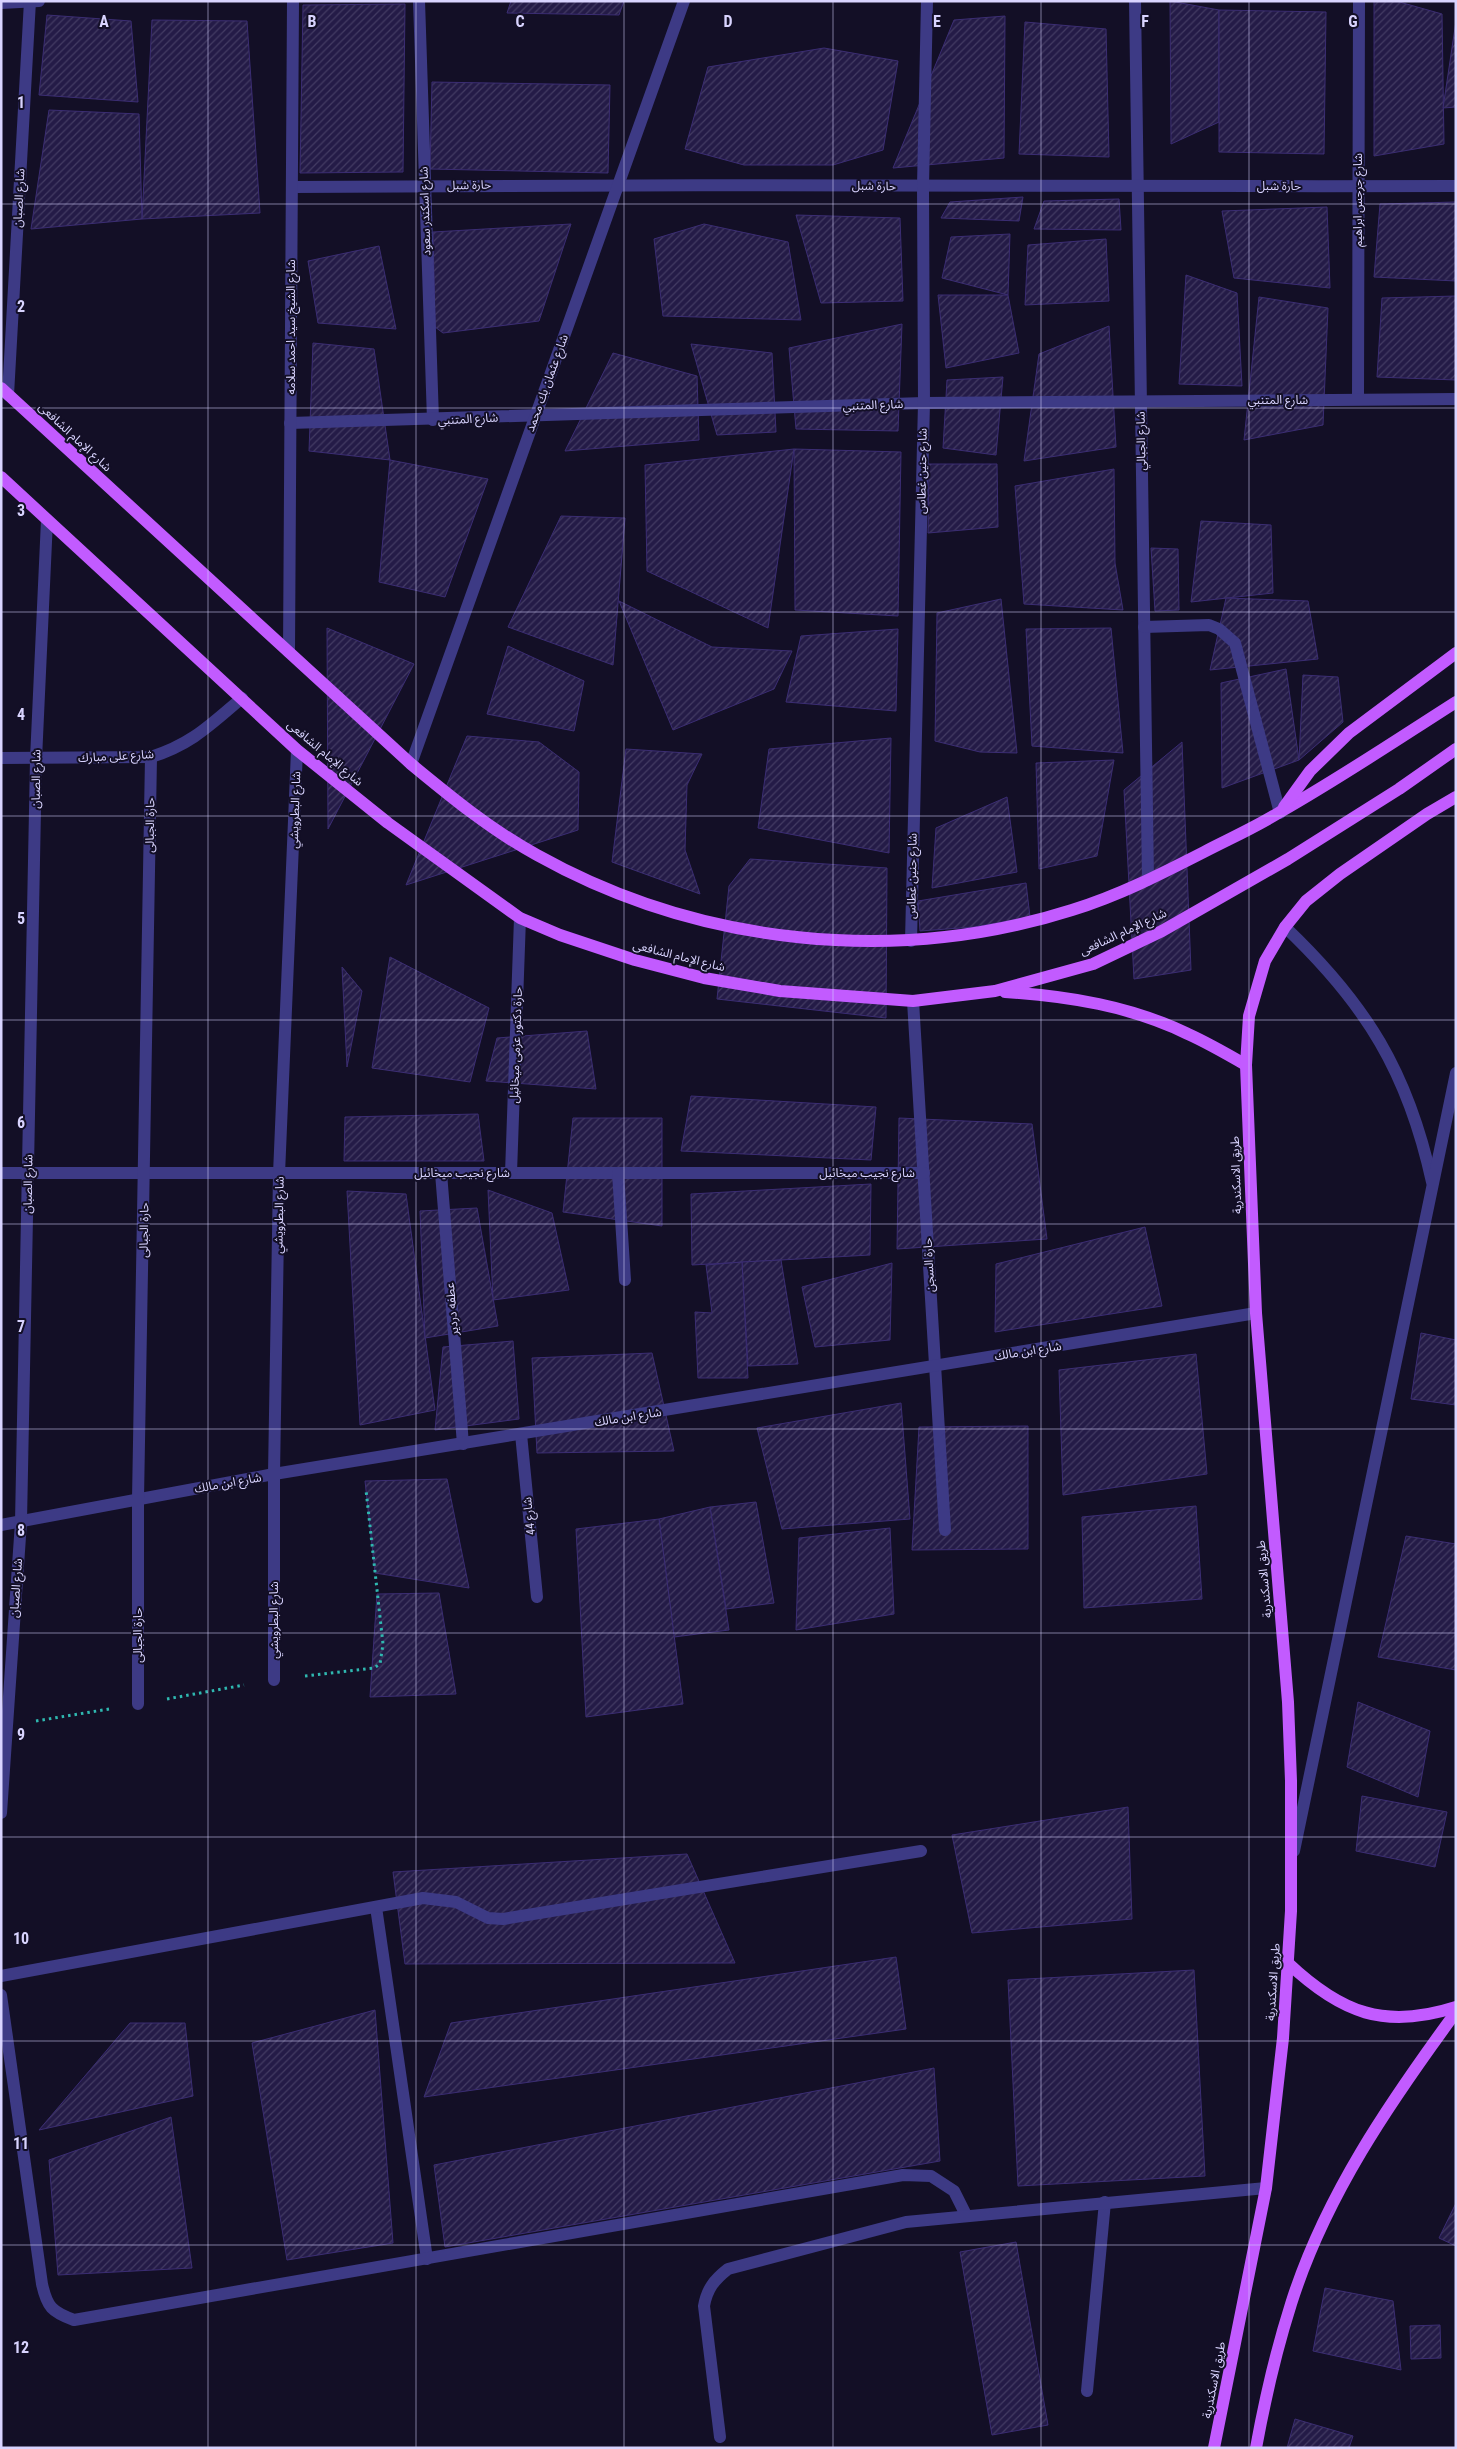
<svg xmlns="http://www.w3.org/2000/svg" width="1457" height="2449" font-family="'Roboto Condensed','Noto Sans Arabic',sans-serif">
  <defs>
    <pattern id="building-hatch" width="6" height="6" patternUnits="userSpaceOnUse" patternTransform="scale(1.25)"><rect width="6" height="6" fill="#241b47"/><path d="M-1 1l2-2M0 6l6-6M5 7l2-2" fill="none" stroke="#433b63"/></pattern>
  </defs>
  <rect width="100%" height="100%" fill="#130f26"/>
  <g fill="url(#building-hatch)" stroke="#3b2d73">
    <polygon points="511,1 624,1 619,15 507,13"/>
    <polygon points="1170,1 1219,10 1219,122 1171,144"/>
    <polygon points="1374,1 1396,1 1442,14 1444,144 1374,156"/>
    <polygon points="405,4 403,172 300,173 303,5"/>
    <polygon points="1219,10 1326,12 1324,154 1219,152"/>
    <polygon points="47,15 131,21 138,102 39,95"/>
    <polygon points="1005,16 1004,158 893,168 954,20"/>
    <polygon points="152,20 247,21 260,213 142,219"/>
    <polygon points="1456,21 1456,107 1443,108"/>
    <polygon points="1025,22 1106,29 1109,157 1019,154"/>
    <polygon points="824,48 898,61 883,150 833,165 744,165 685,149 708,67"/>
    <polygon points="432,82 610,85 608,173 430,169"/>
    <polygon points="49,110 139,114 142,219 31,229"/>
    <polygon points="1023,197 1019,221 941,218 950,202"/>
    <polygon points="1119,199 1121,230 1034,229 1044,201"/>
    <polygon points="1456,202 1456,281 1374,277 1380,204"/>
    <polygon points="1327,207 1330,288 1234,278 1222,211"/>
    <polygon points="796,215 900,218 903,301 821,303"/>
    <polygon points="571,224 539,321 443,333 435,327 433,232"/>
    <polygon points="704,224 788,242 801,320 663,316 654,239"/>
    <polygon points="1010,234 1008,295 942,278 951,237"/>
    <polygon points="1106,239 1109,301 1025,305 1028,245"/>
    <polygon points="379,246 396,329 318,323 308,261"/>
    <polygon points="1186,275 1237,293 1242,386 1179,384"/>
    <polygon points="938,295 1008,295 1019,353 946,368"/>
    <polygon points="1456,296 1456,380 1377,377 1382,298"/>
    <polygon points="1259,297 1328,308 1323,425 1244,440"/>
    <polygon points="902,324 898,431 796,429 789,348"/>
    <polygon points="1109,326 1116,447 1024,461 1039,354"/>
    <polygon points="313,343 374,349 390,460 309,451"/>
    <polygon points="691,344 772,353 776,432 717,435"/>
    <polygon points="613,353 697,376 699,440 565,451"/>
    <polygon points="1003,377 996,455 943,448 947,380"/>
    <polygon points="794,449 768,628 647,571 645,465"/>
    <polygon points="794,449 901,452 898,616 795,610"/>
    <polygon points="390,460 488,479 445,597 379,582"/>
    <polygon points="929,464 997,464 998,527 928,533"/>
    <polygon points="1114,469 1115,563 1123,610 1024,604 1015,486"/>
    <polygon points="561,516 625,518 613,665 508,627"/>
    <polygon points="1201,521 1271,525 1273,593 1191,602"/>
    <polygon points="1151,548 1178,549 1179,610 1155,611"/>
    <polygon points="1226,598 1308,601 1318,659 1210,670"/>
    <polygon points="1001,599 1017,753 980,752 935,741 937,613"/>
    <polygon points="619,601 712,647 792,651 774,689 673,730"/>
    <polygon points="327,628 414,664 328,829"/>
    <polygon points="1111,628 1123,753 1032,746 1026,629"/>
    <polygon points="898,629 896,711 786,702 801,636"/>
    <polygon points="508,646 584,681 574,731 487,714"/>
    <polygon points="1286,669 1299,760 1222,788 1221,683"/>
    <polygon points="1303,675 1338,677 1343,722 1299,760"/>
    <polygon points="467,736 539,742 579,772 578,830 406,885"/>
    <polygon points="891,738 889,853 758,828 769,749"/>
    <polygon points="1182,742 1191,970 1134,979 1124,790"/>
    <polygon points="626,749 702,754 687,785 685,850 700,894 612,862"/>
    <polygon points="1114,760 1097,856 1039,869 1036,763"/>
    <polygon points="1007,797 1017,872 932,888 936,828"/>
    <polygon points="750,859 887,868 886,1018 717,999 729,886"/>
    <polygon points="1026,883 1030,917 974,927 920,931 918,901"/>
    <polygon points="390,957 489,1008 470,1082 372,1068"/>
    <polygon points="342,967 362,991 347,1067"/>
    <polygon points="587,1031 596,1089 486,1081 497,1038"/>
    <polygon points="691,1096 876,1107 871,1160 681,1151"/>
    <polygon points="478,1114 484,1161 344,1161 345,1117"/>
    <polygon points="573,1118 662,1118 662,1226 563,1212"/>
    <polygon points="899,1118 1032,1124 1047,1239 897,1249"/>
    <polygon points="871,1184 870,1255 692,1265 691,1194"/>
    <polygon points="488,1190 552,1213 569,1290 493,1300"/>
    <polygon points="347,1191 406,1194 435,1410 360,1425"/>
    <polygon points="477,1208 498,1326 425,1338 420,1211"/>
    <polygon points="1145,1227 1162,1306 995,1332 996,1264"/>
    <polygon points="781,1260 798,1364 748,1366 742,1262"/>
    <polygon points="742,1262 748,1378 698,1378 695,1312 712,1313 706,1265"/>
    <polygon points="892,1263 890,1340 815,1347 802,1287"/>
    <polygon points="1421,1333 1456,1340 1456,1405 1411,1399"/>
    <polygon points="513,1341 519,1419 435,1430 443,1347"/>
    <polygon points="652,1353 674,1451 537,1453 532,1358"/>
    <polygon points="1196,1354 1207,1474 1063,1495 1059,1370"/>
    <polygon points="901,1403 910,1519 782,1529 757,1428"/>
    <polygon points="1028,1426 1028,1549 912,1550 919,1427"/>
    <polygon points="447,1479 469,1588 375,1573 365,1481"/>
    <polygon points="756,1502 774,1603 726,1609 710,1507"/>
    <polygon points="1196,1506 1202,1599 1084,1608 1082,1517"/>
    <polygon points="710,1507 729,1630 674,1637 659,1519"/>
    <polygon points="659,1519 683,1704 586,1717 576,1529"/>
    <polygon points="890,1528 894,1614 796,1630 799,1538"/>
    <polygon points="1406,1536 1456,1544 1456,1670 1378,1657"/>
    <polygon points="439,1593 456,1694 370,1697 377,1594"/>
    <polygon points="1358,1702 1430,1731 1418,1797 1347,1767"/>
    <polygon points="1362,1796 1447,1812 1435,1867 1356,1851"/>
    <polygon points="1128,1807 1132,1919 972,1933 952,1835"/>
    <polygon points="687,1854 735,1963 405,1964 393,1872"/>
    <polygon points="896,1957 906,2029 424,2097 451,2023"/>
    <polygon points="1194,1970 1205,2176 1018,2186 1008,1980"/>
    <polygon points="375,2010 393,2243 287,2260 252,2043"/>
    <polygon points="130,2023 185,2023 193,2096 39,2130"/>
    <polygon points="934,2068 940,2161 445,2247 434,2165"/>
    <polygon points="171,2117 192,2268 58,2275 49,2160"/>
    <polygon points="1456,2203 1456,2246 1439,2238"/>
    <polygon points="1016,2242 1048,2425 992,2435 960,2252"/>
    <polygon points="1325,2288 1393,2301 1401,2370 1313,2351"/>
    <polygon points="1440,2325 1441,2358 1411,2359 1410,2326"/>
    <polygon points="1295,2419 1353,2436 1349,2448 1287,2448"/>
  </g>
  <g fill="none" stroke-linecap="round" stroke-linejoin="round">
    <g stroke="#2fb8b0" stroke-width="3" stroke-dasharray="2.5 4" stroke-linecap="butt">
      <polyline points="305,1676 374,1668 380,1664 383,1644 366,1490"/>
      <polyline points="167,1699 244,1685"/>
      <polyline points="36,1721 109,1709"/>
    </g>
    <g stroke="#3d3a85" stroke-width="12">
      <polyline points="419,1 433,420"/>
      <polyline points="1135,1 1148,880"/>
      <polyline points="1,3 39,1"/>
      <path d="M292,187C680,183 1068,187 1456,186"/>
      <polyline points="8,395 30,1"/>
      <polyline points="1358,399 1359,1"/>
      <polyline points="290,423 924,403 1456,399"/>
      <polyline points="1144,627 1209,625 1219,629 1235,643 1280,813"/>
      <polyline points="289,652 293,1"/>
      <path d="M1,758L151,757C192,744 210,725 242,698"/>
      <polyline points="411,764 684,1"/>
      <path d="M1285,927C1366,1004 1408,1072 1432,1182"/>
      <polyline points="911,941 924,403 923,186 927,1"/>
      <polyline points="913,1001 945,1530"/>
      <polyline points="1,1173 924,1173"/>
      <polyline points="441,1173 463,1444"/>
      <polyline points="511,1173 520,918"/>
      <polyline points="618,1173 625,1280"/>
      <polyline points="521,1434 537,1597"/>
      <polyline points="1,1525 274,1474 1256,1313"/>
      <polyline points="274,1680 274,1474 279,1174 297,750"/>
      <polyline points="138,1704 138,1499 151,757"/>
      <polyline points="1,1813 21,1522 36,759 47,520"/>
      <polyline points="1294,1851 1456,1073"/>
      <polyline points="376,1907 427,2259"/>
      <polyline points="1,1976 423,1898 456,1902 488,1918 503,1919 921,1851"/>
      <path d="M1,1995L42,2284C47,2307 52,2312 74,2320L903,2175L931,2176L954,2191L966,2215"/>
      <polyline points="1087,2391 1105,2202"/>
      <path d="M720,2437L704,2306C707,2289 714,2280 728,2269L906,2222L1266,2188"/>
    </g>
    <g stroke="#c25bff" stroke-width="12">
      <path d="M1,388L411,764C451,797 491,830 537,855C698,945 896,966 1072,910C1118,896 1161,874 1204,852C1229,839 1256,827 1280,812C1340,778 1398,739 1456,702"/>
      <polyline points="1,477 297,750 388,823 520,918 560,935 635,960 704,978 780,991 913,1001 995,991 1093,964 1162,931 1288,859 1399,789 1456,749"/>
      <polyline points="1284,807 1310,771 1349,733 1456,653"/>
      <path d="M1005,992C1068,996 1131,1006 1188,1034C1208,1043 1227,1054 1246,1065"/>
      <path d="M1288,1963C1341,2013 1385,2030 1456,2007"/>
      <polyline points="1214,2448 1266,2188 1283,2038 1291,1911 1291,1781 1288,1702 1256,1313 1246,1065 1249,1016 1265,961 1285,927 1306,901 1340,874 1427,814 1456,797"/>
      <path d="M1256,2448C1265,2399 1276,2351 1291,2304C1325,2196 1390,2102 1456,2012"/>
    </g>
  </g>
  <path fill="none" stroke="#d9d4ff" stroke-width="1" stroke-opacity="0.55" d="M208,1V2448M416,1V2448M624,1V2448M833,1V2448M1041,1V2448M1249,1V2448M1,204H1456M1,408H1456M1,612H1456M1,816H1456M1,1020H1456M1,1224H1456M1,1429H1456M1,1633H1456M1,1837H1456M1,2041H1456M1,2245H1456"/>
  <g text-anchor="middle" dominant-baseline="central" stroke-width="4" stroke-linejoin="round" paint-order="stroke">
    <g font-size="12" fill="#d9d4ff" stroke="#130f26">
      <text transform="translate(469 185) rotate(-1)">حارة شبل</text>
      <text transform="translate(874 186) rotate(1)">حارة شبل</text>
      <text x="1279" y="186">حارة شبل</text>
      <text transform="translate(19 198) rotate(-87)">شارع الصبان</text>
      <text transform="translate(1358 200) rotate(-90)">شارع جرجس ابراهيم</text>
      <text transform="translate(425 211) rotate(-92)">شارع اسكندر سعود</text>
      <text transform="translate(291 327) rotate(-90)">شارع الشيخ سيد احمد سلامه</text>
      <text transform="translate(547 383) rotate(-70)">شارع عثمان بك محمد</text>
      <text x="1278" y="400">شارع المتنبي</text>
      <text transform="translate(873 405) rotate(-2)">شارع المتنبي</text>
      <text transform="translate(468 419) rotate(-3)">شارع المتنبي</text>
      <text transform="translate(75 437) rotate(43)">شارع الإمام الشافعى</text>
      <text transform="translate(1141 441) rotate(-91)">شارع الجبالي</text>
      <text transform="translate(922 471) rotate(-89)">شارع حنين غطاس</text>
      <text transform="translate(325 753) rotate(40)">شارع الإمام الشافعى</text>
      <text transform="translate(116 756) rotate(-3)">شارع على مبارك</text>
      <text transform="translate(36 779) rotate(-89)">شارع الصبان</text>
      <text transform="translate(295 810) rotate(-88)">شارع البطرويشي</text>
      <text transform="translate(150 825) rotate(-89)">حارة الجبالى</text>
      <text transform="translate(912 876) rotate(-89)">شارع حنين غطاس</text>
      <text transform="translate(1123 932) rotate(-25)">شارع الإمام الشافعى</text>
      <text transform="translate(679 956) rotate(14)">شارع الإمام الشافعى</text>
      <text transform="translate(516 1045) rotate(-88)">حارة دكتور عزمى ميخائيل</text>
      <text x="462" y="1173">شارع نجيب ميخائيل</text>
      <text x="867" y="1173">شارع نجيب ميخائيل</text>
      <text transform="translate(1236 1175) rotate(-92)">طريق الاسكندرية</text>
      <text transform="translate(28 1184) rotate(-89)">شارع الصبان</text>
      <text transform="translate(279 1215) rotate(-89)">شارع البطرويشي</text>
      <text transform="translate(144 1230) rotate(-89)">حارة الجبالى</text>
      <text transform="translate(929 1265) rotate(-93)">حارة السجن</text>
      <text transform="translate(452 1309) rotate(-95)">عطفه دردير</text>
      <text transform="translate(1028 1351) rotate(-9)">شارع ابن مالك</text>
      <text transform="translate(628 1417) rotate(-9)">شارع ابن مالك</text>
      <text transform="translate(228 1483) rotate(-10)">شارع ابن مالك</text>
      <text transform="translate(529 1516) rotate(-96)">شارع 44</text>
      <text transform="translate(1264 1579) rotate(-95)">طريق الاسكندرية</text>
      <text transform="translate(16 1588) rotate(-86)">شارع الصبان</text>
      <text transform="translate(274 1620) rotate(-90)">شارع البطرويشي</text>
      <text transform="translate(138 1635) rotate(-90)">حارة الجبالى</text>
      <text transform="translate(1273 1982) rotate(-86)">طريق الاسكندرية</text>
      <text transform="translate(1214 2380) rotate(-79)">طريق الاسكندرية</text>
    </g>
  </g>
  <g font-size="16" text-anchor="middle" font-weight="bold" fill="#d9d4ff" stroke="#130f26" stroke-width="4" stroke-linejoin="round" paint-order="stroke">
    <text x="104" y="27">A</text>
    <text x="312" y="27">B</text>
    <text x="520" y="27">C</text>
    <text x="728" y="27">D</text>
    <text x="937" y="27">E</text>
    <text x="1145" y="27">F</text>
    <text x="1353" y="27">G</text>
    <text x="21" y="108">1</text>
    <text x="21" y="312">2</text>
    <text x="21" y="516">3</text>
    <text x="21" y="720">4</text>
    <text x="21" y="924">5</text>
    <text x="21" y="1128">6</text>
    <text x="21" y="1332">7</text>
    <text x="21" y="1536">8</text>
    <text x="21" y="1740">9</text>
    <text x="21" y="1944">10</text>
    <text x="21" y="2149">11</text>
    <text x="21" y="2353">12</text>
  </g>
  <rect width="1457" height="2449" fill="none" stroke="#d9d4ff" stroke-width="5"/>
</svg>
